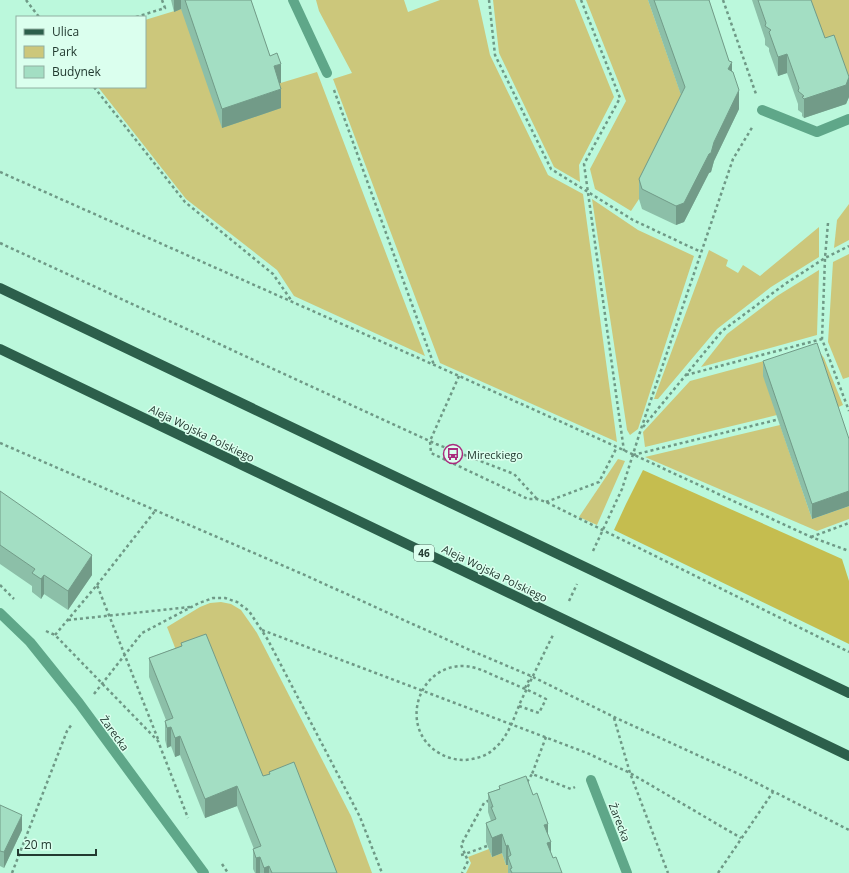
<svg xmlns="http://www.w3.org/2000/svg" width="849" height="873" font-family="'Open Sans',sans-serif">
  <rect width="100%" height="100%" fill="#bbf8dc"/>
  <g fill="#ccc77b">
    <polygon points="316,0 404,0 408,12 440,0 478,0 490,55 548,175 583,194 617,442 440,363 333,79 352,73 319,11"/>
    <polygon points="493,0 575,0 614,97 579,165 580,182 554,167 499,53"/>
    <polygon points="586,0 648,0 685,106 639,199 631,211 595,189 590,169 626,101"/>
    <polygon points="805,0 849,0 849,96 825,57"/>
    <polygon points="181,9 274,85 317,72 425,356 294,296 277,270 186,199 98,87 145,87 145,20"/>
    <polygon points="592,199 638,230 694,256 638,429 630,435 627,430 626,423"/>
    <polygon points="849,204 849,240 834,248 837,220"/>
    <polygon points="819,227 819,257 771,287 717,329 658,399 654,399 709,250 728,260 726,266 738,273 743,265 760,276"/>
    <polygon points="849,254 849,377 843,379 828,342 833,262"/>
    <polygon points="819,270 817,335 701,367 727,334 777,296"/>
    <polygon points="809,349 819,351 824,358 843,405 834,409 777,415 645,447 643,432 690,381"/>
    <polygon points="780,425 812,519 849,506 849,519 817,531 645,457"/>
    <polygon points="618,459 625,461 597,525 579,517"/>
    <polygon points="221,602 231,604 241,610 257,633 351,816 372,873 330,873 269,791 181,663 167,627 200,607 210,603"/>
    <polygon points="489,849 492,857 502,853 506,865 508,865 511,873 466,873 471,863 468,857"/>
  </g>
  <polygon fill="#c5bd4f" points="643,470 842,559 849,581 849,644 614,530 626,504"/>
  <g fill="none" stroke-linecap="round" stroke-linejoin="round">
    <g stroke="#6f9986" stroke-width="2.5" stroke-dasharray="3 3" stroke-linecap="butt">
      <polyline points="26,0 39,17"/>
      <polyline points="489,0 495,55 551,169 633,220 701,252"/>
      <polyline points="581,0 620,98 584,164 624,451"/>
      <polyline points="723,0 756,94"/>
      <polyline points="136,17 165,8 162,0"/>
      <polyline points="94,87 185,202 273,274 291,300"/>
      <polyline points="334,90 434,365"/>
      <polyline points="0,172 459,376 617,447 811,537 849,551"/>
      <polyline points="828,223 825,258 822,339 849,411"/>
      <polyline points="0,243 436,444 514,474 537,499"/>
      <polyline points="686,375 822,339"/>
      <polyline points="459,376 430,441 431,453 528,499 537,499 546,502 849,652"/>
      <polyline points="643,427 722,331 785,284 825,258 849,246"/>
      <polyline points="0,443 307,576 472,651 531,676 614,717 739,774 849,830"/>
      <polyline points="633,455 776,420"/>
      <polyline points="546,502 599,482 617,447"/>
      <polyline points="811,537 849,523"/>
      <polyline points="593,551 622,489 641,429 733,159 753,126"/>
      <polyline points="0,585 14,599"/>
      <polyline points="97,585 155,511"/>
      <polyline points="569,601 577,584"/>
      <polyline points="68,620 190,607"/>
      <polyline points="262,630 587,753 630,773 741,838"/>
      <polyline points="46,631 48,632 55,635 158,741 188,818"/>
      <polyline points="55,635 97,585 158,739"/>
      <polyline points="525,688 531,676"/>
      <polyline points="94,694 142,633 199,603 213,598 225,598 237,602 249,611 268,640 360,817 382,873"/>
      <path d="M519,706L539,713L546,699C529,690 511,683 493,675C484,671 476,667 465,666C417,664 398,729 439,753C447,758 456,760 465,760C476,759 487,756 495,748C508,737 514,718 520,703C531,680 542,657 553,635"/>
      <polyline points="614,718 630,773 668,873"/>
      <polyline points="546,737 532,774 571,789 575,787"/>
      <polyline points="527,782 532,774"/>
      <polyline points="487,846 465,854 461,845 484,803 490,800"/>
      <polyline points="461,855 465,854 468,861 462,873"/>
      <polyline points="222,864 228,873"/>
      <polyline points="12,873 67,731 72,724"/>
      <polyline points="718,873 773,792"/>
    </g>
    <g stroke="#5fa789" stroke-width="10">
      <polyline points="0,613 30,642 79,703 204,873"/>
      <polyline points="591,780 627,873"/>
    </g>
    <g stroke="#5fa789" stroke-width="10">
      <polyline points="293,0 327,73"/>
      <polyline points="762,110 817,132 849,119"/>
    </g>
    <g stroke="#2c5f4b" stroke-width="10">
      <polyline points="0,288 849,693"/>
      <polyline points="0,349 849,756"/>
    </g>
  </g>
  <g fill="#8cbfa8">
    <polygon points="171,0 251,0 270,56 281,83 279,83 281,108 222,128 181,9 174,12"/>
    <polygon points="648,0 709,0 732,71 739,109 714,161 711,172 709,173 684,222 676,225 642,209 639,199 639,179 681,95"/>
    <polygon points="752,0 811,0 825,38 849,77 849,97 846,104 804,118 802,116 802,113 798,110 798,104 787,73 778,76 769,51 769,48 765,45 765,39"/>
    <polygon points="763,361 849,439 849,506 812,519 763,376"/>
    <polygon points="0,491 92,575 68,610 44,594 41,599 32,592 32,586 0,564"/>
    <polygon points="181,643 263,776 269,774 269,772 337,873 255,873 253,869 253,849 254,849 237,806 205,818 180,755 175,757 171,746 167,748 165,740 165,721 166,720 149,677 149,658 181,646"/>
    <polygon points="499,786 548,834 551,853 553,858 562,873 508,873 508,865 506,865 502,853 492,857 486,842 486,823 491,821 488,812 488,793 499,789"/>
    <polygon points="0,805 22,830 4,868 0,866"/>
  </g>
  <g fill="#729b88">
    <polygon points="174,0 181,0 181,9 174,12"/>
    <polygon points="787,54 787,73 778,76 778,57"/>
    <polygon points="732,62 732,81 728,69"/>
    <polygon points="281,64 281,83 274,85 274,66"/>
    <polygon points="849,77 849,97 846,104 804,118 804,99"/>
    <polygon points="281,89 281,108 222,128 222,109"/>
    <polygon points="739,90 739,109 714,161 711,172 709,173 684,222 676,225 676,206 714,142"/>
    <polygon points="849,491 849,506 812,519 812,504"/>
    <polygon points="92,555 92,575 68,610 68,591"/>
    <polygon points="44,575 44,594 41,599 41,579"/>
    <polygon points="171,727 171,746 167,748 167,728"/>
    <polygon points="180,736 180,755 175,757 175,738"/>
    <polygon points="237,786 237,806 205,818 205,799"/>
    <polygon points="22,815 22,830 4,868 4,852"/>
    <polygon points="548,824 548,842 551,842 551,861 547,862 544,825"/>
    <polygon points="502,834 502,853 492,857 492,838"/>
    <polygon points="508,845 508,865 506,865 506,846"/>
    <polygon points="260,857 260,873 256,873 256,858"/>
    <polygon points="269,866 269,873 264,873 264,868"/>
  </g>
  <g fill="#a3dec3" stroke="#729b88">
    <polygon points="185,0 251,0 270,56 277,53 281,64 274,66 281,89 222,109"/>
    <polygon points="654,0 709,0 729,61 732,62 728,69 733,72 739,90 714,142 711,153 709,154 684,203 676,206 642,189 639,179 685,87"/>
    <polygon points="758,0 811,0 825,38 834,35 849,77 846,85 804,99 802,97 804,96 798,91 799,88 787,54 778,57 769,32 771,30 765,26 766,23"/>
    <polygon points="817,343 849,439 849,491 812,504 763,361"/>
    <polygon points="0,491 92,555 68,591 44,575 41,579 32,573 35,569 0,545"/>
    <polygon points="206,634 263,776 270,774 269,772 294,762 337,873 272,873 269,866 264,868 260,857 256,858 253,849 261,846 237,786 205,799 180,736 175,738 171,727 167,728 165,721 173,718 149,658 182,646 181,643"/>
    <polygon points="526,776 533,795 537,793 548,824 544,825 551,842 547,843 553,858 556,857 562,873 512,873 510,869 512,868 508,857 511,855 508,845 506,846 502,834 492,838 487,826 486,823 496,819 491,807 493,807 488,793 500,789 499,786"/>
    <polygon points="0,805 22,815 4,852 0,851"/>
  </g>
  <defs>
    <g id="bus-ring" transform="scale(1)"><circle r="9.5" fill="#dbffee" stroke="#a92c7e" stroke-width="1.5"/><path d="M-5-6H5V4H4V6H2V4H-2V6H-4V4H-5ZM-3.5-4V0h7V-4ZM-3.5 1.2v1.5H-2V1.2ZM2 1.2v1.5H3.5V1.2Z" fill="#a92c7e"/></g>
  </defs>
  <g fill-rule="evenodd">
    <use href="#bus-ring" x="453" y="454"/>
  </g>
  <g text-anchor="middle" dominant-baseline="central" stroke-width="3" stroke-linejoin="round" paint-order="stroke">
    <rect fill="#dbffee" stroke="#5a7569" stroke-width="1" x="414" y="545" width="20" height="16" rx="3"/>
    <g font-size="10" font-weight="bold" fill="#223a30">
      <text x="424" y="553">46</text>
    </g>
    <g font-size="11" fill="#223a30" stroke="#dbffee">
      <text transform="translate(202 433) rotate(26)">Aleja Wojska Polskiego</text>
      <text transform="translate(495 573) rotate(26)">Aleja Wojska Polskiego</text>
      <text transform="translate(115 733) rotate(54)">Żarecka</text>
      <text transform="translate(620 822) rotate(69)">Żarecka</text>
    </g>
    <g font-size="11" fill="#223a30" stroke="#dbffee" text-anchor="start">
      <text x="467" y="454">Mireckiego</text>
    </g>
  </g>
  <rect x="16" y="16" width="130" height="72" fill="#dbffee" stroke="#91b0a2"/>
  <rect x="24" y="29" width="20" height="6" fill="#2c5f4b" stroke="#91b0a2"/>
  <text x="52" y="36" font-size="12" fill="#223a30">Ulica</text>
  <rect x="24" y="46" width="20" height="12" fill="#ccc77b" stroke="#91b0a2"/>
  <text x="52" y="56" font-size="12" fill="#223a30">Park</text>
  <rect x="24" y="66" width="20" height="12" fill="#a3dec3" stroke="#91b0a2"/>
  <text x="52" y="76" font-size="12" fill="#223a30">Budynek</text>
  <path d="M18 849v6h78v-6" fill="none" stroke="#223a30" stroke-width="2"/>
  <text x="24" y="849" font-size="12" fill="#223a30" stroke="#dbffee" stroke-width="3" paint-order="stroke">20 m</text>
</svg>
